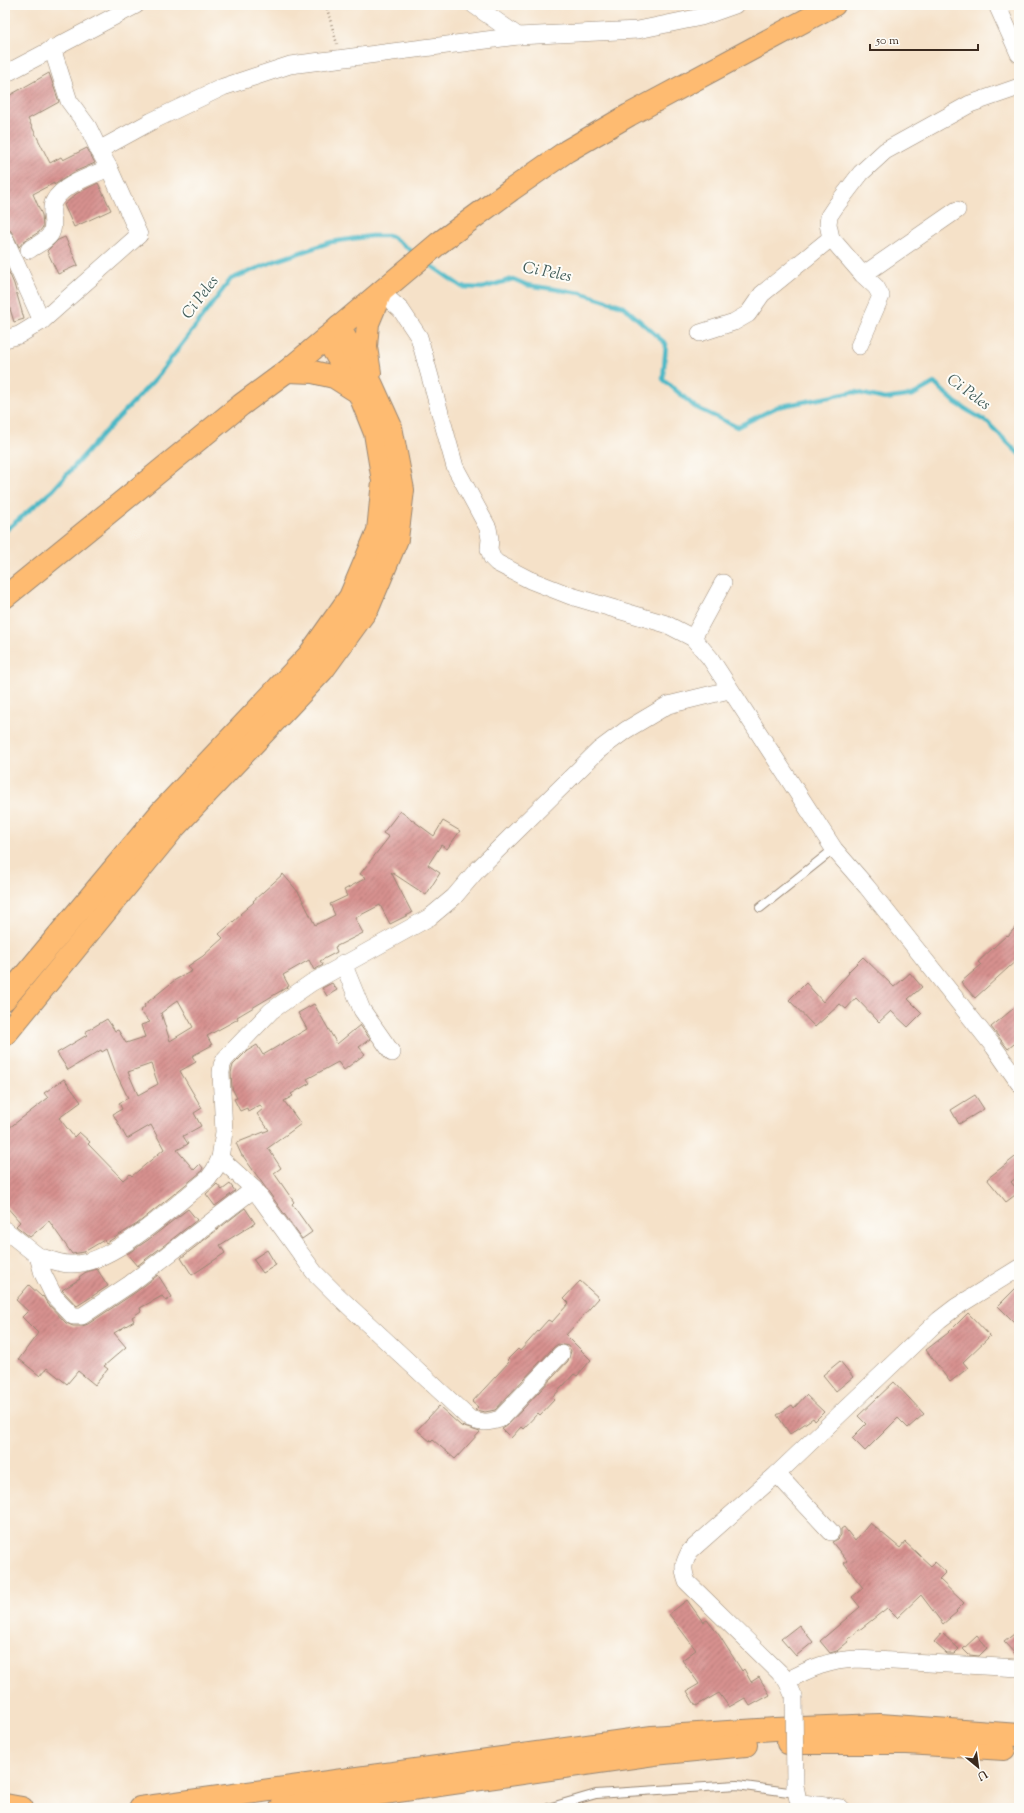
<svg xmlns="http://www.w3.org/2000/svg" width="1024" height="1813" font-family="'Sorts Mill Goudy',serif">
  <defs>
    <pattern id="building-hatch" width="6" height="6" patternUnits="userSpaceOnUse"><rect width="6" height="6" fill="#d7918f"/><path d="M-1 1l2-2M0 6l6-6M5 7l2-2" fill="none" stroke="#b07774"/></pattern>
  </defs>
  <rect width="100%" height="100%" fill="#fdfcf7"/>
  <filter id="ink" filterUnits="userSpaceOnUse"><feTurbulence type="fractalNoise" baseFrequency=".025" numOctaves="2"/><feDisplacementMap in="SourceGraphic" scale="8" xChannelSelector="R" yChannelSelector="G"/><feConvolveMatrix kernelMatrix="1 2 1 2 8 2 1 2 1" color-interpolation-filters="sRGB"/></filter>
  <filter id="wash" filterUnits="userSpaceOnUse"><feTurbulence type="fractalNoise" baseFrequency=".012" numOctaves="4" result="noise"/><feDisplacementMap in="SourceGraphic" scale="16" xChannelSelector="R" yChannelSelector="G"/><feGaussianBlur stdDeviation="0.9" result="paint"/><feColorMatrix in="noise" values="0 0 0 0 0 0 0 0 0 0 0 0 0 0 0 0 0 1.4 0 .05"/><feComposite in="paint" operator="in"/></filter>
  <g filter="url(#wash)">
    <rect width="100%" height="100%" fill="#f5e1c8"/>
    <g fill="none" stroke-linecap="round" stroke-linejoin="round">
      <g stroke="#4bb8c6" stroke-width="4.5">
        <polyline points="426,262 462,287 482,288 513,279 527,285 581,293 623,306 666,344 663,379 695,407 737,427 777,407 855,392 885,399 913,395 934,383 956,403 988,423 1019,454"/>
        <polyline points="5,531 53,490 103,434 157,377 231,279 275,261 331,242 371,236 391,236 417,255"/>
      </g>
    </g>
    <g id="blocks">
      <g fill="url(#building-hatch)" fill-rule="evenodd">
        <polygon points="49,73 59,102 28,119 50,163 61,157 63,160 87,148 95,163 74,172 54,185 54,183 33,194 42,215 43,227 39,232 24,241 19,247 11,231 5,229 5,140 9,138 5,130 5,98"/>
        <polygon points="98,183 111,210 74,227 64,205 76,194"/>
        <polygon points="65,237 78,265 58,274 47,251 58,240"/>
        <polygon points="5,263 14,284 24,319 14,322 7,299 5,299"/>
        <path d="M400,811L434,836L443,821L460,831L447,849L441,845L428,865L440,873L426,895L391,872L412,913L390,924L380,905L355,918L363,933L335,947L337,952L320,961L323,965L314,970L309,960L283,975L289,986L237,1017L238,1019L207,1036L212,1045L192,1056L196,1062L180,1071L202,1108L194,1113L201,1126L183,1136L188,1144L177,1150L194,1170L200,1164L203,1168L201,1172L137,1224L106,1243L104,1240L84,1252L72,1254L49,1221L30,1237L16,1226L20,1222L5,1205V1131L48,1098L44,1093L64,1079L81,1102L59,1118L74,1137L79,1132L90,1142L88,1144L123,1180L130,1174L132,1176L164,1149L151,1125L127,1139L113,1114L122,1109L119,1103L128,1098L115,1071L107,1049L102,1052L101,1050L68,1070L57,1053L87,1035L85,1032L107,1019L115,1031L118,1030L126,1043L145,1037L141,1025L150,1022L140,1011L145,1007L144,1005L175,980L192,971L188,966L203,956L223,938L219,934L241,915L240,914L254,902L253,901L283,874L299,893L315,925L335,915L330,904L347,896L344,890L366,878L360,874L389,837L383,833ZM178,1000L193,1027L170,1041L161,1013ZM151,1064L158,1084L138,1095L128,1072Z"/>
        <polygon points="1019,923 1019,958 975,998 961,982 981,965 978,962 1007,935 1008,936"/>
        <polygon points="863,957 894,987 910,973 922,987 908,999 922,1013 908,1027 891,1011 879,1022 856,998 846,1009 840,1004 815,1027 789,1000 806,983 823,1002 849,973 848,972"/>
        <polygon points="332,983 337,990 327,996 322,988"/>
        <polygon points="314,1004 337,1044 360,1025 370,1039 359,1047 365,1054 344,1070 338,1062 307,1079 310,1083 291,1094 293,1096 284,1101 301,1124 268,1148 281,1168 274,1173 294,1202 292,1204 312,1232 302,1239 243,1156 242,1156 236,1143 269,1130 257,1114 263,1109 260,1105 248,1112 247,1108 240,1111 234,1099 237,1098 232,1088 231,1073 233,1065 247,1051 257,1045 263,1055 307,1029 298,1013"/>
        <polygon points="1019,1004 1019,1040 1008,1049 991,1027"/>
        <polygon points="975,1095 984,1109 959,1124 951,1110"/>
        <polygon points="1019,1154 1019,1175 1011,1182 1019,1192 1006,1202 987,1179"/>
        <polygon points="217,1184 222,1190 230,1184 235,1191 215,1206 206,1194"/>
        <polygon points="245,1208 255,1223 220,1245 225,1253 192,1275 181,1258"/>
        <polygon points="188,1209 197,1220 137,1266 127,1254 148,1240"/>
        <polygon points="267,1250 276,1265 263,1273 253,1259"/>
        <polygon points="97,1269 108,1286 77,1306 62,1290 80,1279 79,1277 86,1272"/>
        <polygon points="158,1275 172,1297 166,1301 162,1296 140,1308 141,1311 132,1317 134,1321 114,1333 126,1347 104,1366 108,1369 95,1385 78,1371 67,1384 47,1368 40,1376 19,1359 38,1333 22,1317 28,1311 16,1300 29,1285 42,1297 43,1296 47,1303 66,1323 73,1326 82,1326 88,1324 136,1292"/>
        <polygon points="580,1281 599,1298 566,1335 591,1360 577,1376 574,1374 552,1398 554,1400 540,1415 538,1413 523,1429 521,1427 511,1438 502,1429 507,1426 568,1361 571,1351 568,1346 558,1344 554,1347 495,1410 485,1412 475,1410 478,1407 472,1402 509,1362 507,1360 518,1349 520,1351 548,1320 552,1322 569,1303 564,1298"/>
        <polygon points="1019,1285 1019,1327 998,1306"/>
        <polygon points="968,1313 990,1336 963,1362 968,1368 950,1382 926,1350 948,1333"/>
        <polygon points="840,1361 853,1377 836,1391 823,1375"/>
        <polygon points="894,1382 924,1414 908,1428 898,1418 865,1451 852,1438 866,1424 858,1416"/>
        <polygon points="806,1395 824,1412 815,1421 813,1418 790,1434 777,1415 792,1405 794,1408"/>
        <polygon points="439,1406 461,1426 480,1432 455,1459 433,1440 431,1442 417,1430"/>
        <polygon points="870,1523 900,1548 905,1542 931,1566 935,1562 946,1572 939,1579 964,1603 956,1611 957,1612 943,1624 921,1595 897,1618 887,1608 848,1639 849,1641 837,1651 830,1653 820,1641 860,1607 852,1597 863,1588 844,1563 847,1561 832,1542 838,1539 841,1535 841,1529 844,1527 855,1541"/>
        <polygon points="687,1600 703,1622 707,1620 719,1635 742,1671 744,1669 751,1682 759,1677 770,1695 750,1706 745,1698 729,1707 719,1693 696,1706 687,1691 699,1684 682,1660 696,1650 669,1614"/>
        <polygon points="799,1625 813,1642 796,1656 781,1639"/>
        <polygon points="1019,1630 1019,1658 1004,1642"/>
        <polygon points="942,1633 959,1649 954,1654 947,1654 934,1642"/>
        <polygon points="977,1636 987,1648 979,1656 969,1655 963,1649"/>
      </g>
    </g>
  </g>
  <g filter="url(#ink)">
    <use href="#blocks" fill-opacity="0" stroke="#988673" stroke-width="1"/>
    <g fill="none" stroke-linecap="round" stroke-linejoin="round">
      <g stroke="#988673" stroke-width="10">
        <g id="service">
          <polyline points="760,908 834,849"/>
          <polyline points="548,1808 596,1794 737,1785 796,1793"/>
        </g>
      </g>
      <g stroke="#988673" stroke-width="18">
        <g id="minor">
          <polyline points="474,5 518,36 638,30 701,17 735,5"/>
          <polyline points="997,5 1019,54"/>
          <polyline points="52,48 69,101 88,127 99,150"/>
          <polyline points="5,74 136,5"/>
          <polyline points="5,239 42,321"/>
          <path d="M29,250C46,239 56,238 52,215C52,210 51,206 54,201C62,185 93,175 109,168"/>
          <polyline points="863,275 957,210"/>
          <polyline points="381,292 401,310 419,337 455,467 488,528 490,539 489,549 492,558 497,563 530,580 571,596 666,624 693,638 710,658 834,849 867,887 994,1047 1019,1083"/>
          <polyline points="700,333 734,322 748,314 762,294 831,238"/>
          <polyline points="5,339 19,335 42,321 139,235 109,168 99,150 152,121 223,87 290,65 518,36"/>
          <polyline points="859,346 881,296 876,287 863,275 831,238 828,224 829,216 835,207 861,173 885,151 970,104 1019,87"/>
          <polyline points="693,638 723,583"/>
          <polyline points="343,963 362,1010 392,1053"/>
          <path d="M254,1189L314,1272L339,1297L470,1419C481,1423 488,1423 500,1419L561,1354"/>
          <polyline points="5,1230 38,1256 43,1274 54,1296 73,1316 82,1316 130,1284 254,1189 220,1158 224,1132 221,1073 222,1065 225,1059 271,1011 311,983 430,917 454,897 477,870 599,750 626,730 668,705 729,690"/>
          <path d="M38,1256C48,1259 60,1264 70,1264C110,1267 177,1203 208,1179L215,1169L220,1158"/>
          <polyline points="777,1474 831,1532"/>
          <path d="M787,1681C810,1668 830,1660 857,1659L1019,1668"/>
          <path d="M794,1697L787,1681L779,1672L687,1582C682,1568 683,1564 690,1551L777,1474L939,1320L956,1307L1019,1268"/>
          <polyline points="795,1786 798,1800 802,1803 841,1808"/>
        </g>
      </g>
      <g stroke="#988673" stroke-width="24">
        <polyline id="trunk" points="5,597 241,405 287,371 439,243 511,190 567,151 629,115 834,5"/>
      </g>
      <g stroke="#988673" stroke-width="24">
        <g id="motorway">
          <polyline points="287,371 313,372 334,377 356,391"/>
          <polyline points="370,373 366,347 368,323 381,292"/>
          <polyline points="5,999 161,812 309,655 350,597 378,531 383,481 375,433 359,393 326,338"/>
          <polyline points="5,1035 174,828 323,670 368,608 397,539 403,490 391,427 372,385 339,327"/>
          <polyline points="788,1743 907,1743 1004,1749"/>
          <polyline points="5,1805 22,1808"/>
          <polyline points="140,1808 652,1737 775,1729 880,1725 1019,1735"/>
          <polyline points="281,1808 654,1754 746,1745"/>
        </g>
      </g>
      <polyline stroke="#988673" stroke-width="2.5" stroke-dasharray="1 3" stroke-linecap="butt" points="326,5 337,44"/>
      <use href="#service" stroke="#fff" stroke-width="8"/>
      <use href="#minor" stroke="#fff" stroke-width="17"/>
      <use href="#trunk" stroke="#febb71" stroke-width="22"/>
      <use href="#motorway" stroke="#febb71" stroke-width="22"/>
      <g stroke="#988673" stroke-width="18" stroke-linecap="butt">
        <polyline id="minor-bridge" points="794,1697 795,1786"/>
      </g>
      <use href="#minor-bridge" stroke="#fff" stroke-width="17"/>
    </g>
  </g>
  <g text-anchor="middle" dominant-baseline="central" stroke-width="4" stroke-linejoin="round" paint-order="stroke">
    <g font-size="16" font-style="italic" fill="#415c59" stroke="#fdfcf7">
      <text transform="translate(547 273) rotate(11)">Ci Peles</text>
      <text transform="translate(201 298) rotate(-53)">Ci Peles</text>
      <text transform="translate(968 393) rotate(36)">Ci Peles</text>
    </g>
  </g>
  <rect width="1024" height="1813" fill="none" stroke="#fdfcf7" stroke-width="20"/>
  <g transform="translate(978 1767) rotate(151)" stroke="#fdfcf7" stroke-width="3" paint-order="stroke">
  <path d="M0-3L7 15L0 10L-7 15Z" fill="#3b2a1e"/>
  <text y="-6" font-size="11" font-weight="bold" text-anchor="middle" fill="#3b2a1e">U</text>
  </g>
  <path d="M870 44v6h108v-6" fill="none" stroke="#3b2a1e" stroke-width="2"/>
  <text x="876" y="44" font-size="12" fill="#3b2a1e" stroke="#fdfcf7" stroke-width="3" paint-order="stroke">50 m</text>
</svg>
